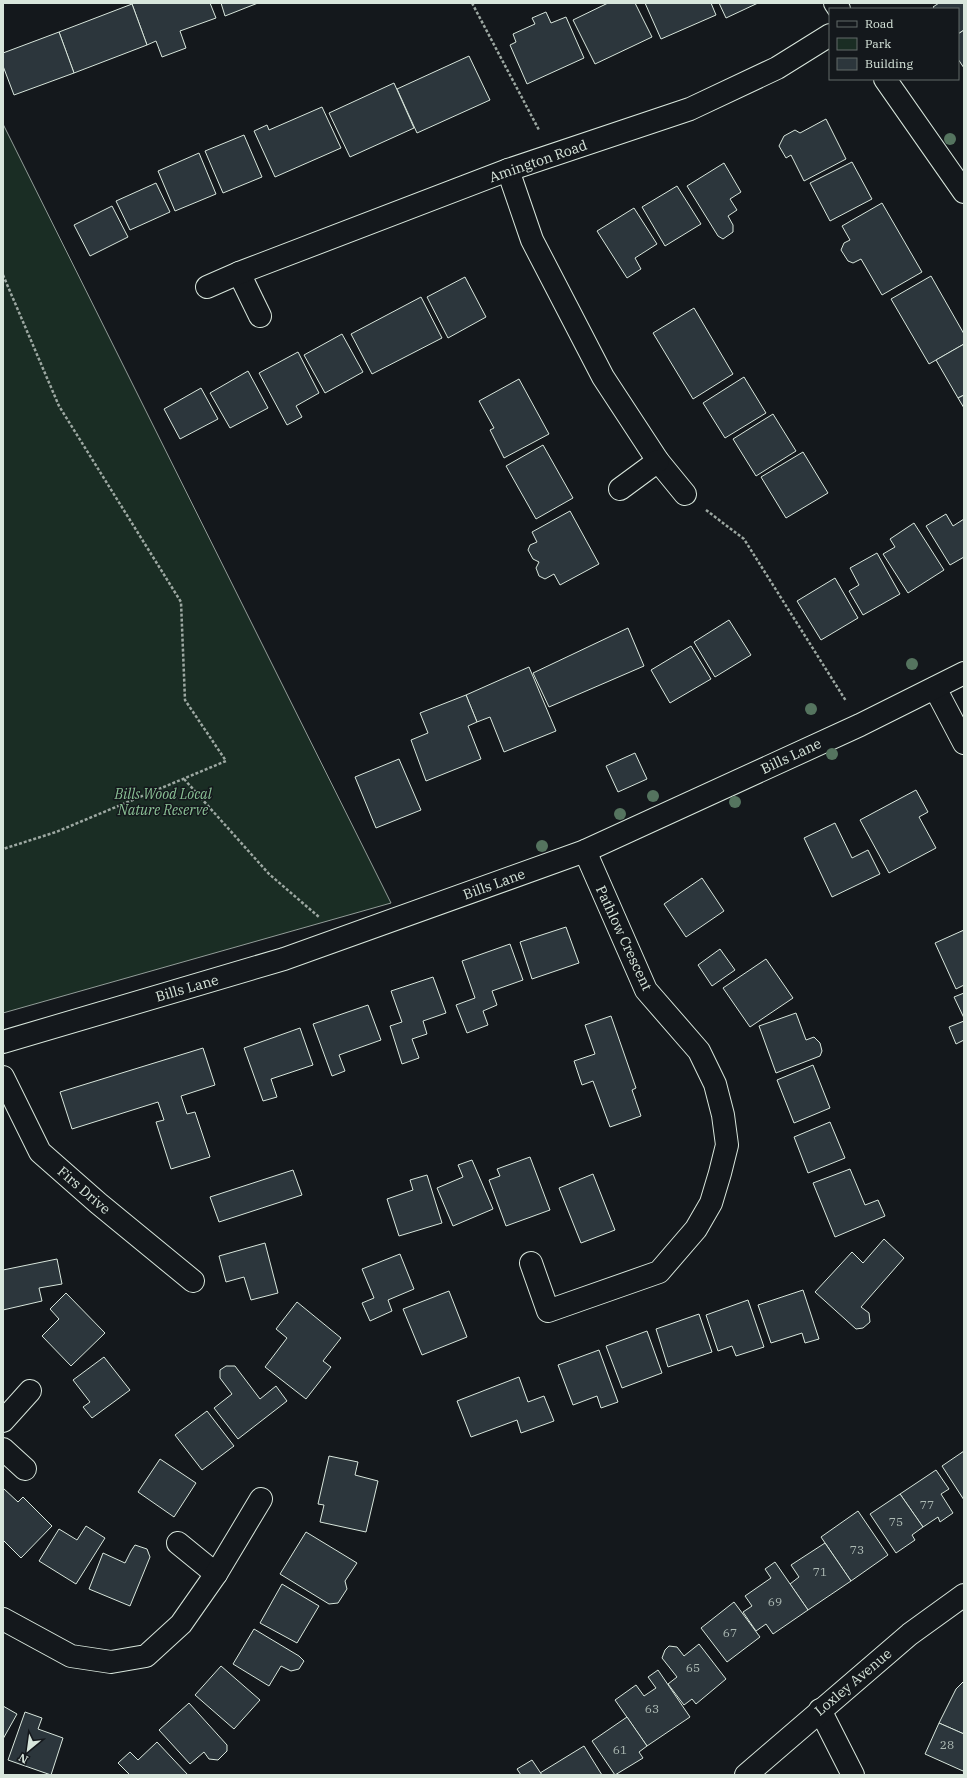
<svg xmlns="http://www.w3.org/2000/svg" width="967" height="1778" font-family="'IBM Plex Serif',serif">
  <rect width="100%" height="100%" fill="#14181c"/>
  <polygon fill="#1a2d24" stroke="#939e99" points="3,124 391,903 3,1013"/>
  <g fill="#2c363c" stroke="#d8e6dc">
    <polygon points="135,3 210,3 216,18 180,31 186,48 162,57 156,41 147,45 132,4"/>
    <polygon points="221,3 258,3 225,16"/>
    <polygon points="608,3 635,3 652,37 595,64 573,20"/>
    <polygon points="645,3 711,3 716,15 661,39"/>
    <polygon points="719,3 758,3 726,18"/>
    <polygon points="964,3 964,30 958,34 958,9 935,9 933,7 939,3"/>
    <polygon points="132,4 147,45 74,73 59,32"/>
    <polygon points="546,12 551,23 566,17 584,58 527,84 510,45 516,42 513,34 535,24 532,18"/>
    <polygon points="964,30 964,68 958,59 958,34"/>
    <polygon points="59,32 74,73 14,95 3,66 3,53"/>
    <polygon points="469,56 490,100 417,133 397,89"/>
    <polygon points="394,83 414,128 350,157 329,113"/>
    <polygon points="322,107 341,148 275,177 254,131 267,125 269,130"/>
    <polygon points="826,119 846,159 804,181 791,155 786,158 779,146 784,136 795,130 800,133"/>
    <polygon points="244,135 262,177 223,193 205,151"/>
    <polygon points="199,153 216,194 175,211 158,171"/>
    <polygon points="852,162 872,199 830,221 810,183"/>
    <polygon points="724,163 741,192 730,199 737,210 728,216 733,225 733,232 723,239 718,236 687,186"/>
    <polygon points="156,183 170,212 130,230 116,201"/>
    <polygon points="677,186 701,224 665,246 642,207"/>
    <polygon points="882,203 922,272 882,295 861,259 853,263 848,261 841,250 844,243 850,240 842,226"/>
    <polygon points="112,206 128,237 90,256 74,225"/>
    <polygon points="634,208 657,244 635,258 641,269 627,278 597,231"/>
    <polygon points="931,276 964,334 964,344 929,364 891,299"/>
    <polygon points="465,277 486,317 448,338 427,297"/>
    <polygon points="421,297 442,338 372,374 351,334"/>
    <polygon points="694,308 733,374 693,399 653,333"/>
    <polygon points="342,334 363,372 325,393 304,355"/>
    <polygon points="964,344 964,395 958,398 936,360"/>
    <polygon points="298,352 319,393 296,406 302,417 287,425 259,373"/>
    <polygon points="248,371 268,408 230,428 210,393"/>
    <polygon points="744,377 766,413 725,438 703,403"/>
    <polygon points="519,379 549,434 504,458 490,430 494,428 479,401"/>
    <polygon points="201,388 218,419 180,439 164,409"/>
    <polygon points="964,395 964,408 958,398"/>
    <polygon points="773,414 796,451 756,476 733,439"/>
    <polygon points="543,445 573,498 536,519 506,466"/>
    <polygon points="803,452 828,493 786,518 761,477"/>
    <polygon points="570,511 599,564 560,585 554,574 545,579 539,576 536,568 539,562 533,559 528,550 530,545 537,542 532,532"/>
    <polygon points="946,514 953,526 964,519 964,557 950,565 926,526"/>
    <polygon points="914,523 944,570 908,593 883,554 895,547 890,539"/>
    <polygon points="877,553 900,594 863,615 849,591 859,585 850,568"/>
    <polygon points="835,578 858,618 821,640 797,601"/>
    <polygon points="729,620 751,655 715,677 694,642"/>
    <polygon points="628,628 644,666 549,707 533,673"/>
    <polygon points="691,646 711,679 670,703 651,670"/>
    <polygon points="529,667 556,731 504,752 490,717 477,722 466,695"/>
    <polygon points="466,695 477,722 468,726 481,759 426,781 411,740 428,733 420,713"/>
    <polygon points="635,753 647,779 618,792 606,766"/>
    <polygon points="399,759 421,810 376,828 355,777"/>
    <polygon points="916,790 928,812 919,817 936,848 889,873 860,820"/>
    <polygon points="835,823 852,858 868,850 880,874 832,897 804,838"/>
    <polygon points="702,878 724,911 686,937 664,904"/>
    <polygon points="566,927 579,963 532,979 520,942"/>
    <polygon points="964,930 964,985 956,989 935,943"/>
    <polygon points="510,944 523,980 492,991 497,1005 483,1011 488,1025 467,1033 456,1005 475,998 462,961"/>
    <polygon points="720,949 735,970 712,986 698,965"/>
    <polygon points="766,959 793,998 750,1027 723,988"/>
    <polygon points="433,977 446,1013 423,1021 427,1034 412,1039 419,1058 402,1064 390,1026 402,1022 391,991"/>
    <polygon points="964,993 964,1018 954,997"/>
    <polygon points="368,1005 381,1040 339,1055 345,1071 332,1076 313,1024"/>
    <polygon points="796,1013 806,1040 814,1037 820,1043 822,1051 820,1056 776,1073 759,1026"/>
    <polygon points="611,1016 636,1088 632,1090 641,1116 610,1127 593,1081 582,1085 574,1061 595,1054 585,1025"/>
    <polygon points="964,1021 964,1040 956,1044 949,1027"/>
    <polygon points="300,1028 313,1065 271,1079 277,1097 263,1101 244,1048"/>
    <polygon points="203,1048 215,1085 181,1096 187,1114 195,1112 210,1157 171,1169 156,1122 164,1120 158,1102 72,1129 60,1092"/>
    <polygon points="813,1065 830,1108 794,1123 777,1080"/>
    <polygon points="830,1122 845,1158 808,1173 794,1137"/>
    <polygon points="530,1157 550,1210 506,1226 489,1180 500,1176 497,1169"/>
    <polygon points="472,1160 493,1209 453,1226 437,1188 463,1177 458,1165"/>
    <polygon points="850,1169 865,1205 878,1200 885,1216 835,1237 813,1183"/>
    <polygon points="293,1170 302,1195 219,1222 210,1197"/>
    <polygon points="593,1174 615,1230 581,1243 559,1188"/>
    <polygon points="427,1175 442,1223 399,1236 387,1199 413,1190 410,1180"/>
    <polygon points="884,1239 904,1258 861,1307 869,1313 870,1322 863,1328 856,1329 815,1292 852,1252 863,1263"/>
    <polygon points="265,1243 278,1293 251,1300 244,1277 226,1282 219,1256"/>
    <polygon points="400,1254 414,1289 388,1300 392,1311 370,1321 362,1303 374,1298 362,1269"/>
    <polygon points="57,1259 62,1284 39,1288 42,1301 3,1310 3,1270"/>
    <polygon points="803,1290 819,1339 805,1343 802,1333 771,1343 758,1305"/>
    <polygon points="449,1291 467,1337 422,1355 403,1309"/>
    <polygon points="66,1293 105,1333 71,1366 42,1336 59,1319 50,1309"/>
    <polygon points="748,1300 764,1347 736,1356 732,1346 718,1351 706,1315"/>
    <polygon points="297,1302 341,1338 323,1361 331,1367 306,1399 265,1367 287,1338 276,1329"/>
    <polygon points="699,1314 712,1352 668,1367 656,1329"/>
    <polygon points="647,1331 662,1373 622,1388 606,1346"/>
    <polygon points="599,1350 618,1402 601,1408 597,1396 573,1405 558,1365"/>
    <polygon points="104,1357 130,1390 92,1418 83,1407 90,1402 73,1380"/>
    <polygon points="226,1366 235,1366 260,1399 276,1386 287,1401 238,1439 214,1408 232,1394 220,1378 220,1370"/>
    <polygon points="519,1377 528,1402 544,1396 554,1421 521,1433 517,1420 471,1437 457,1401"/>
    <polygon points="207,1411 234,1446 202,1470 175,1435"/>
    <polygon points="964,1451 964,1500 942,1466"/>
    <polygon points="329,1456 358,1462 355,1475 378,1481 366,1532 320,1522 324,1505 318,1504"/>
    <polygon points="160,1459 196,1483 174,1517 138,1492"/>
    <polygon points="936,1470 949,1489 941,1494 953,1513 940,1522 938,1517 923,1527 900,1494"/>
    <polygon points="3,1488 18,1502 23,1497 52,1526 21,1558 3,1540"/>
    <polygon points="900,1494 923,1527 912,1535 915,1540 896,1553 870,1514"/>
    <polygon points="858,1511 888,1555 851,1581 821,1537"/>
    <polygon points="86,1526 105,1538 76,1584 39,1561 59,1529 77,1540"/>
    <polygon points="306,1532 357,1563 345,1581 347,1589 338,1603 329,1604 280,1574"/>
    <polygon points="825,1543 851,1581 808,1610 790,1584 799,1577 791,1565"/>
    <polygon points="135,1545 147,1549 150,1557 130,1606 89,1589 103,1553 125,1563 131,1551"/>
    <polygon points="775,1562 808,1610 773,1634 766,1624 756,1631 743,1612 752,1606 745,1596 771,1578 765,1569"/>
    <polygon points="282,1584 319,1606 297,1643 260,1623"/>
    <polygon points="734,1602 760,1637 727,1662 701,1628"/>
    <polygon points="254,1629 299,1656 304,1661 299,1669 291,1671 281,1666 269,1686 233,1664"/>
    <polygon points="699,1644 726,1679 696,1704 692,1699 684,1705 668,1684 677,1677 662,1658 665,1650 669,1646 677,1647 684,1656"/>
    <polygon points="221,1666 260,1700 234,1729 195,1695"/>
    <polygon points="658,1670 690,1717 647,1746 615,1700 636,1685 644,1696 656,1688 648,1677"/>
    <polygon points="964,1681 964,1734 939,1723 956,1689"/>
    <polygon points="189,1703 227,1745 227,1751 218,1760 209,1759 204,1752 190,1764 159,1730"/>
    <polygon points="3,1706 17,1714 3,1739"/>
    <polygon points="25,1712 42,1718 38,1729 63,1738 51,1775 8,1760"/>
    <polygon points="627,1717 647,1746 639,1752 643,1758 615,1775 592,1741"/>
    <polygon points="939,1723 964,1734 964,1768 963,1771 925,1754"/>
    <polygon points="157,1742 188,1775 130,1775 118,1763 130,1752 138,1760"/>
    <polygon points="584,1746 602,1775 542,1775 540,1773"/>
    <polygon points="532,1760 542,1775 521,1775 517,1769"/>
  </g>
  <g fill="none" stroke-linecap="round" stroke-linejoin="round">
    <g stroke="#d8e6dc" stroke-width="24">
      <g id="street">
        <polyline points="835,3 839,9"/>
        <polyline points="885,79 964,192"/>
        <polyline points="508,170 532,240 603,377 658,461 685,494"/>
        <polyline points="239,273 260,316"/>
        <polyline points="207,287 239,273 508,170 690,109 777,68 830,35"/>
        <polyline points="620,489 658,461"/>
        <polyline points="935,688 964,743"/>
        <polyline points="3,1077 40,1152 98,1203 193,1281"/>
        <polyline points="531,1263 548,1311 659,1272 696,1229 711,1203 720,1173 727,1145 723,1115 715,1084 699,1051 646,990 585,851"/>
        <polyline points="3,1421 30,1391"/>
        <polyline points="3,1449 25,1469"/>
        <polyline points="178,1543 216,1574"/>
        <polyline points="3,1619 71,1656 111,1662 146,1656 181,1624 216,1574 261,1499"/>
        <polyline points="820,1710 853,1775"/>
        <polyline points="746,1775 910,1634 964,1595"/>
      </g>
    </g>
    <g stroke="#d8e6dc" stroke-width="24">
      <polyline id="secondary" points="3,1042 284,959 585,851 860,725 964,673"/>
    </g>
    <g stroke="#9da8a2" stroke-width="2.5" stroke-dasharray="3 2" stroke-linecap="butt">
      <polyline points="472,3 539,130"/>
      <polyline points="3,275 59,406 181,602 185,700 226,761 56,832 3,849"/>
      <polyline points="706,510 744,539 846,701"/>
      <polyline points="184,779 269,874 319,917"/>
    </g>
    <use href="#street" stroke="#14181c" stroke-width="22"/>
    <use href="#secondary" stroke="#14181c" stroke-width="22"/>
  </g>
  <g fill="#55745f">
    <circle cx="950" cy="139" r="6"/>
    <circle cx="912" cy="664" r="6"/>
    <circle cx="811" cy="709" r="6"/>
    <circle cx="832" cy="754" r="6"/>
    <circle cx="653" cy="796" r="6"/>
    <circle cx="735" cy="802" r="6"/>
    <circle cx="620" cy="814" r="6"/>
    <circle cx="542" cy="846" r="6"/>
  </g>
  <g text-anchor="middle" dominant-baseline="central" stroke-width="3" stroke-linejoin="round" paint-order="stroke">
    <g font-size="12" fill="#adbab4">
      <text x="927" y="1504">77</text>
      <text x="896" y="1521">75</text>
      <text x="857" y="1549">73</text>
      <text x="820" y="1571">71</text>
      <text x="775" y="1601">69</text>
      <text x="730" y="1632">67</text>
      <text x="693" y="1667">65</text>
      <text x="652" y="1708">63</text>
      <text x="947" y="1744">28</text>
      <text x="620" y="1749">61</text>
    </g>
    <g font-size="14" fill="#d8e6dc" stroke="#14181c">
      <text transform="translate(538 161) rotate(-19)">Amington Road</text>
      <text transform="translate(791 756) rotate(-25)">Bills Lane</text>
      <text transform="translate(494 884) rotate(-20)">Bills Lane</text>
      <text transform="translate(624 938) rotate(65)">Pathlow Crescent</text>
      <text transform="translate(187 988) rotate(-16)">Bills Lane</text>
      <text transform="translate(84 1190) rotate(41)">Firs Drive</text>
      <text transform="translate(853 1682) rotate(-40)">Loxley Avenue</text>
    </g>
    <g font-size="14" font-style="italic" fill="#8ac095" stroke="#14181c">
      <text x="163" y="794">Bills Wood Local<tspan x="163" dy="16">Nature Reserve</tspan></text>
    </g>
  </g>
  <rect width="967" height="1778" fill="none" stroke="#d8e6dc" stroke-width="8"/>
  <rect x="829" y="8" width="130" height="72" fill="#14181c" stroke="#626a69"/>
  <rect x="837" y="21" width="20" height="6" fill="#14181c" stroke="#626a69"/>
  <text x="865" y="28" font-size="12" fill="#d8e6dc">Road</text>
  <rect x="837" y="38" width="20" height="12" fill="#1a2d24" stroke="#626a69"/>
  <text x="865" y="48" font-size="12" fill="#d8e6dc">Park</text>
  <rect x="837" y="58" width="20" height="12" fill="#2c363c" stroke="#626a69"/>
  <text x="865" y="68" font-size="12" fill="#d8e6dc">Building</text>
  <g transform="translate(28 1750) rotate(209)" stroke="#14181c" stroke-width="3" paint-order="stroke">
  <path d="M0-3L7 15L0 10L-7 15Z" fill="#d8e6dc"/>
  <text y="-6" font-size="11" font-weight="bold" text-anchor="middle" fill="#d8e6dc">N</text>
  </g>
</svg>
